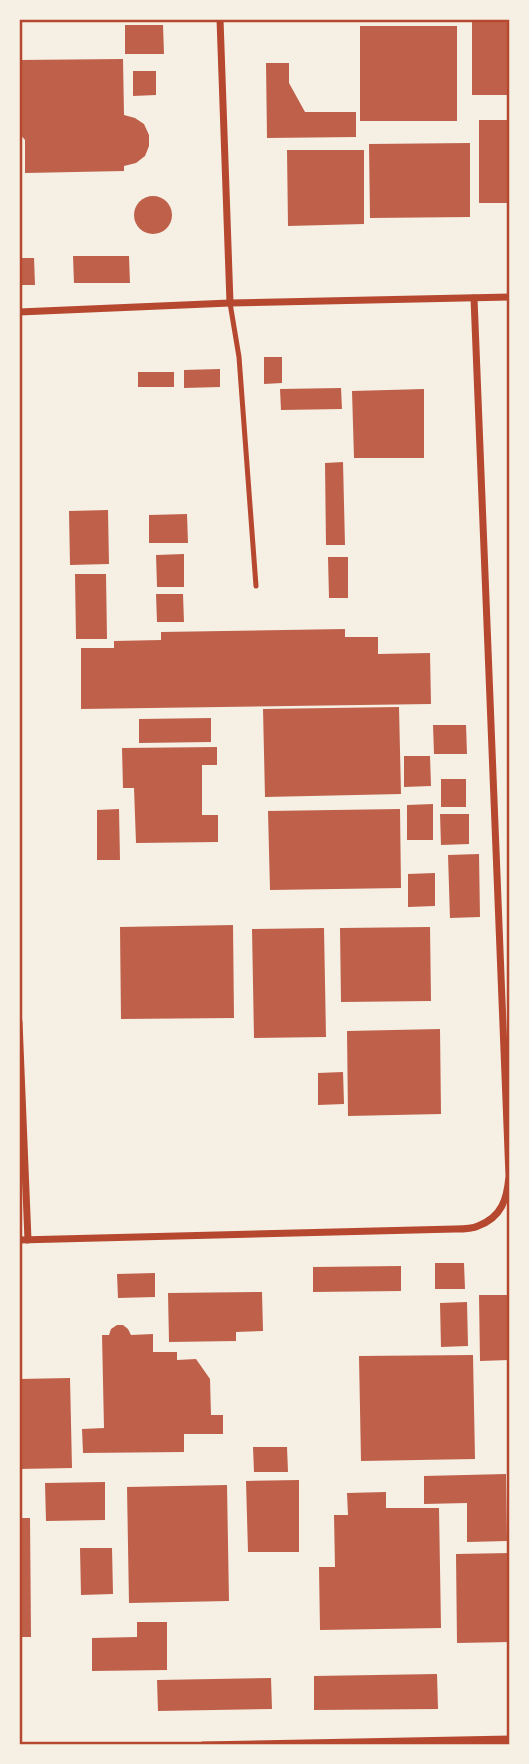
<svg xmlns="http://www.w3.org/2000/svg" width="529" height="1764" font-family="Commissioner,sans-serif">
  <rect width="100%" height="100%" fill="#f6efe4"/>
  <g fill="#bf614a">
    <rect x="472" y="19" width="38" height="76"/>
    <polygon points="125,25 163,25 164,54 125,54"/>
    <rect x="360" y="26" width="97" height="95"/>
    <polygon points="123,59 124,115 135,118 144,124 149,135 149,146 145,156 136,163 124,166 124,171 25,173 25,140 19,133 19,60"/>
    <polygon points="266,63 289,63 289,83 305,112 356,112 356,137 267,138"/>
    <polygon points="133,71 156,71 156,95 133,96"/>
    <rect x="479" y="120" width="31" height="83"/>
    <polygon points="470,143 470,217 370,218 369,144"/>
    <polygon points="287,150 364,150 364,224 288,226"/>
    <circle cx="153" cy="215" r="19"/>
    <polygon points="73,256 129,256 130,283 74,283"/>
    <polygon points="19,258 34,258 35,285 19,285"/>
    <polygon points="264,357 282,357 282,383 264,384"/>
    <polygon points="220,369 220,387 184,388 184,370"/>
    <rect x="138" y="372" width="36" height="15"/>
    <polygon points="341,388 342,409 281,410 280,389"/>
    <polygon points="424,389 424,458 354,458 352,391"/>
    <polygon points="343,462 345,545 326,545 325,463"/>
    <polygon points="108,510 109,564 70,565 69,511"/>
    <polygon points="187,514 188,543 149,543 149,515"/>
    <polygon points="184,554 184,587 157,587 156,555"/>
    <polygon points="328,557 348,557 348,598 329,598"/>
    <polygon points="75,574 106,574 107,639 76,639"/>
    <polygon points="156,594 183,594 184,622 157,622"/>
    <polygon points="345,629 345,637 378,637 378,654 430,653 431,704 81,709 81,648 114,648 114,641 161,640 161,632"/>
    <polygon points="399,707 401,794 265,797 263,709"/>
    <polygon points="211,718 211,742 139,743 139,719"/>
    <polygon points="433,725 466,725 467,754 434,754"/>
    <polygon points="217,747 217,765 202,765 202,815 218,815 218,842 136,843 134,788 123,788 122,748"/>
    <polygon points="404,756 430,756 431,786 404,787"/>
    <rect x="441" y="779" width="25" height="28"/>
    <polygon points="433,804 433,840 407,840 407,805"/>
    <polygon points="119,809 120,860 97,860 97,810"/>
    <polygon points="400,809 401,888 270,890 268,811"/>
    <polygon points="440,814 469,814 469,844 441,845"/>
    <polygon points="479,854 480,917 450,918 448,855"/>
    <polygon points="435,873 435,906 408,907 408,874"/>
    <polygon points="233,925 234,1018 121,1019 120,927"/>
    <polygon points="430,927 431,1001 341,1002 340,928"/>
    <polygon points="324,928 326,1037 254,1038 252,929"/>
    <polygon points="440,1029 441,1114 348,1116 347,1031"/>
    <polygon points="343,1072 344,1104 318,1105 318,1073"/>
    <polygon points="435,1263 464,1263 465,1289 435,1289"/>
    <polygon points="401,1266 401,1291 313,1292 313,1267"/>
    <polygon points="155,1273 155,1297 118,1298 117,1274"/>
    <polygon points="262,1292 263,1331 236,1332 236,1341 169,1342 168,1293"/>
    <polygon points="479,1295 508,1295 509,1360 480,1361"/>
    <polygon points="467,1302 468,1346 441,1347 440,1303"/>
    <polygon points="117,1325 123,1325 128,1329 131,1335 153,1334 153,1352 177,1352 177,1360 196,1359 210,1379 211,1415 223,1415 223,1434 184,1434 184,1452 83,1453 82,1429 104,1428 102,1335 109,1335 111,1329"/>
    <polygon points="473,1355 475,1459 361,1461 359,1356"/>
    <polygon points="70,1378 72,1468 19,1469 19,1379"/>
    <polygon points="253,1447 287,1447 288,1472 254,1472"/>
    <polygon points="506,1474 507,1541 467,1542 467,1503 424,1504 424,1476"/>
    <polygon points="299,1480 299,1552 248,1552 246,1481"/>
    <polygon points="105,1482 105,1520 46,1521 45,1483"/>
    <polygon points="227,1485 229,1601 129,1603 127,1487"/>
    <polygon points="386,1492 386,1508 439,1508 441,1628 320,1630 319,1567 335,1567 334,1515 348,1515 347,1493"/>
    <polygon points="19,1518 30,1518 31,1637 19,1637"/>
    <polygon points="80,1548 112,1548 113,1594 81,1595"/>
    <polygon points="510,1553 510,1642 457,1643 456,1554"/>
    <polygon points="137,1622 167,1622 167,1670 92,1671 92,1638 137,1637"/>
    <polygon points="437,1674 438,1709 314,1710 314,1676"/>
    <polygon points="271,1678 272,1709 158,1711 157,1680"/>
  </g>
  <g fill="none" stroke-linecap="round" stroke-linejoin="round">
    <polyline stroke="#b5482f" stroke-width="5" points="230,303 239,357 256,586"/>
    <g stroke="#b5482f" stroke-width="7">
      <polyline points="220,19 230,303"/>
      <polyline points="19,312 230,303 510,297"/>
      <polyline points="19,1022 28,1240"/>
      <path d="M19,1240L455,1229C463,1229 472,1229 478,1226C502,1217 507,1199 509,1176L474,298"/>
      <polyline points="203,1745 510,1739"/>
    </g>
  </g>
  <rect width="529" height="1764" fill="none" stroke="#f6efe4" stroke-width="42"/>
  <rect x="21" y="21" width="487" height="1722" fill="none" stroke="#b5482f" stroke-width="2.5"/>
</svg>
